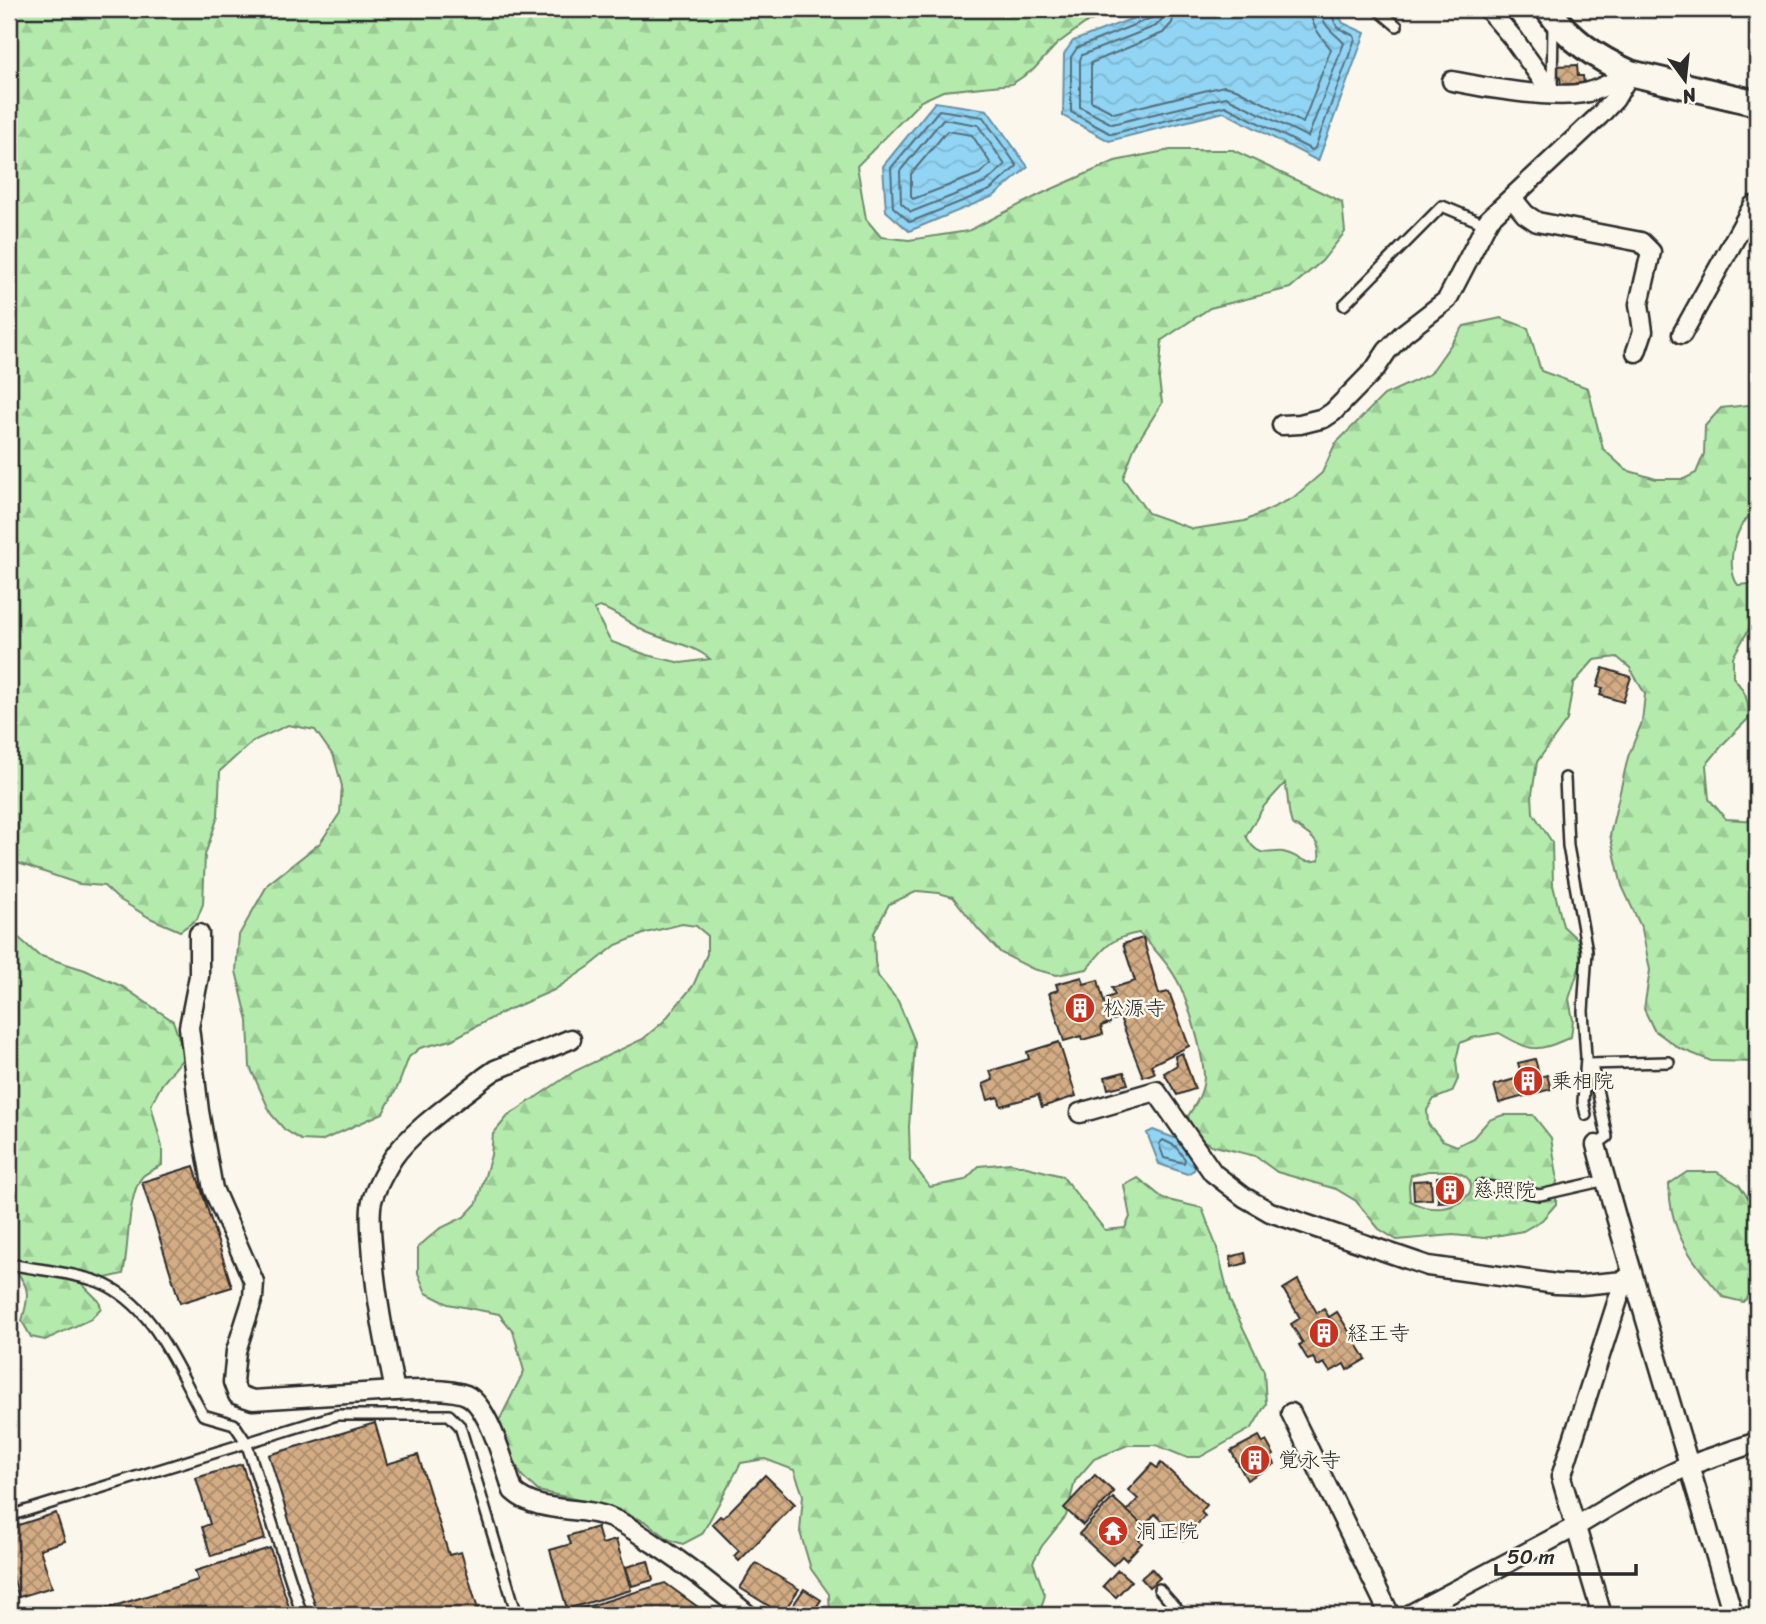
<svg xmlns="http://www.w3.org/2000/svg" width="1766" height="1624" font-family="Sriracha,'Klee One',sans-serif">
  <defs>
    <pattern id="forest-firs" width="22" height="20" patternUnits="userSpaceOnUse" patternTransform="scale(1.75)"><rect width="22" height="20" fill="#b4ebad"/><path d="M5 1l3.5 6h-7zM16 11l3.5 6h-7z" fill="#9bca95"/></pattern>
    <pattern id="water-waves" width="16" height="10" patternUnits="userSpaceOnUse" patternTransform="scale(1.75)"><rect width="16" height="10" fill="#91d4f3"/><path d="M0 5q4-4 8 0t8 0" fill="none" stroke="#7db6d0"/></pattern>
    <pattern id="building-cross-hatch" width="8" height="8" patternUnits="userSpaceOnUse" patternTransform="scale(1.75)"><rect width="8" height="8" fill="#d3ac84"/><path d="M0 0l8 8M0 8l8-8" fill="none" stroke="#ab8c6c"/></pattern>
  </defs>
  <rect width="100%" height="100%" fill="#fbf7ec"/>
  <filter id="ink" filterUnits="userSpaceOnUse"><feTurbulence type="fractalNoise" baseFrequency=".0143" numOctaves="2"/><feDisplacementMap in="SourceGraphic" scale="14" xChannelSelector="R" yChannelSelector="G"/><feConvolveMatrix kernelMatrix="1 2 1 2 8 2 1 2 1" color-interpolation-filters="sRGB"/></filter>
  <g filter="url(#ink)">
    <g fill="url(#forest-firs)" stroke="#708b6c" stroke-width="2" fill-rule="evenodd">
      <path d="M9,9H1130L1087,22L1057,44L1034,69L1012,84L943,91L921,101L857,166L866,219L881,237L909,240L968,231L1043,193L1115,161L1170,150H1233L1342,202L1345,232L1322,261L1290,288L1210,308L1162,340L1159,380L1162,403L1135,446L1123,478L1148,513L1193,529L1245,521L1293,498L1322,473L1335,444L1384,395L1430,374L1464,326L1501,318L1528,328L1541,371L1588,388L1603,449L1626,470L1656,479H1684L1696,473L1704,454L1705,426L1721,408L1757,404V511C1735,520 1724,567 1738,585L1750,584L1757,577V615L1733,657V677C1745,691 1750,701 1748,719L1725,742L1706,765L1709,799L1726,819L1757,821V1062L1711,1061L1679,1048L1654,1030L1644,1009L1650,970L1642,929L1622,886L1610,835L1628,757L1642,722L1645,694L1630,668L1617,657L1594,660L1573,684L1567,720L1537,762L1532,794L1533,813L1552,842L1553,885L1563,926L1578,940L1581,962L1569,999L1573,1020L1571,1037C1535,1053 1533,1052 1499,1033L1472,1038L1460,1043L1456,1060L1458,1079L1452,1092L1434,1099L1427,1110L1428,1124L1442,1140L1457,1146L1473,1138L1489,1120L1503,1115H1533L1551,1138L1557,1175L1556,1204L1542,1220L1523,1231L1484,1238L1453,1235L1397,1240L1379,1229L1356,1201L1336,1189L1277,1172L1255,1156L1211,1145L1194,1135L1188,1116C1196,1104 1204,1091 1204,1076C1203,1053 1188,1000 1177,980C1167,962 1153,947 1139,933C1110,938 1105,947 1087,969L1057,975L1033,969L1001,953L979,930L953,897L939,893L918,891L889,904L874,933L875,962L878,976L898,1001L915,1042L909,1127L910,1160L930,1187L965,1180L979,1166L1011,1163L1062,1176L1105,1230L1125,1228L1130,1217L1124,1185L1138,1178L1164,1199L1202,1208L1217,1248L1230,1301L1264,1371L1266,1404L1252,1428L1200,1457H1185L1156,1445H1128L1094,1459L1075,1481L1066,1516L1042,1546L1033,1562L1045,1595L1039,1615H830L829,1594L811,1569L800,1532L803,1495L794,1470L765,1459L741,1463L702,1534L683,1544L670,1540L646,1522L602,1505L538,1491L522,1476L496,1427L524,1371L513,1331L499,1314L448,1304L426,1293L418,1273V1247L439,1229L464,1217L477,1203L491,1155L493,1134L508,1116L575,1071L643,1039L663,1022L693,986L707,954V935L696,926L682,924L646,933L616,945L590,966L554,990L501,1013L451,1040L420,1048L409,1057L398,1086L383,1113L321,1141L301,1140L284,1129L271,1114L250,1067L248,1021L236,971L239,935L268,884L320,843L340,813L342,786L334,757L315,730L288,725L253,741L220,771L218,816L205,855L203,904L197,919L180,931L150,918L117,898L104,886L79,884L9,860ZM600,607C616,612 629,623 644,631C665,641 693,644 710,659L681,663L647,655L612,642L607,635L594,609ZM1285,783C1289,797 1287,810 1292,824C1307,833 1322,840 1319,860C1303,865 1298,855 1283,852C1276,851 1267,854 1261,852C1253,849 1250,843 1246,836L1264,806ZM1428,1171C1437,1171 1448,1170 1456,1172C1494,1183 1453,1225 1410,1201L1409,1186L1411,1175Z"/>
      <path d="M9,929L38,955L85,970L123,987L173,1021L185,1056L162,1084L151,1105L162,1147V1165C156,1168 148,1172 143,1176C127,1192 129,1251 123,1274L106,1278L81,1275V1283L99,1301L101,1308L91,1319L45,1340L31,1337L22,1321C30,1292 30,1286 9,1263Z"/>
      <path d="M1687,1172H1717L1739,1185L1754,1206L1757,1207V1289L1743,1302L1723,1297C1692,1261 1670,1234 1669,1184Z"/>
    </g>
    <g fill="url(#water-waves)" stroke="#6890a3" stroke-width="2">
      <polygon points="1157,9 1335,9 1343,23 1365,33 1318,161 1224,112 1109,141 1063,116 1064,54 1073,41"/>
      <polygon points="935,102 987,110 1028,167 994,196 909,231 886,211 883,166"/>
      <polygon points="1153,1130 1180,1140 1196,1162 1194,1170 1187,1174 1159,1164 1147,1133"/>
    </g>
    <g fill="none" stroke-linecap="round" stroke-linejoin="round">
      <g stroke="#546f7b" stroke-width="2">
        <polyline points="1156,9 1155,14 1151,18 1077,48 1071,57 1071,112 1111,134 1225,106 1312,150 1315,148 1355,39 1354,36 1337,27 1329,9"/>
        <path d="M1165,9L1163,18L1156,26L1082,55L1080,60V107L1112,124L1226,97L1308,137L1344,43C1334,32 1322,27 1321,9"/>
        <path d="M1175,9L1172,23L1163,33L1091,63V101L1114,113L1224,86L1236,89L1303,123L1331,49C1321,37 1311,26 1310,9"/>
        <polygon points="939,110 983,117 1017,166 990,190 910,222 893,207 891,168"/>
        <polygon points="943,119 978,125 1005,165 985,183 911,212 901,203 900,171"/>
        <polygon points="947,131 972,135 991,164 979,174 913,199 911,197 911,174"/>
        <polygon points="1163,1140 1175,1146 1185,1159 1184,1163 1164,1158 1159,1144"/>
      </g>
    </g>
    <g fill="url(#building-cross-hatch)" stroke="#2b2b2b" stroke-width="2">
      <polygon points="1577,65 1578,76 1583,76 1584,84 1561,85 1560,78 1557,78 1556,66"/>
      <polygon points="1603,668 1631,677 1623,702 1600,695 1603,688 1597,687"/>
      <polygon points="1143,938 1159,994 1169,992 1189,1046 1151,1065 1155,1073 1143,1077 1120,1018 1113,1020 1107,998 1115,995 1112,988 1135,981 1123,944"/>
      <polygon points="1082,977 1084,984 1098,980 1110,1023 1101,1026 1103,1034 1082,1040 1081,1036 1064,1041 1049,993 1058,990 1056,984"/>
      <polygon points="1059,1042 1076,1096 1042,1107 1038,1095 1001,1106 998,1097 988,1100 983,1084 993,1080 990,1071 1029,1059 1027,1052"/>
      <polygon points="1182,1053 1195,1089 1177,1095 1164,1073 1177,1065 1175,1056"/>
      <polygon points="1535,1059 1540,1077 1547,1075 1551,1089 1499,1103 1494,1085 1522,1077 1518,1063"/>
      <polygon points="1124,1072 1128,1084 1108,1089 1105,1077"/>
      <polygon points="194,1166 232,1287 180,1303 142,1182"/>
      <polygon points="1457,1176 1457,1184 1463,1184 1463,1195 1459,1195 1459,1201 1438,1202 1437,1177"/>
      <polygon points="1431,1180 1432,1199 1414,1200 1413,1181"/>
      <polygon points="1245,1253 1247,1263 1232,1267 1230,1257"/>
      <polygon points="1298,1280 1317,1313 1324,1309 1329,1317 1337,1312 1366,1359 1347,1370 1344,1364 1330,1372 1324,1363 1318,1366 1313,1358 1308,1360 1299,1345 1303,1343 1291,1324 1300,1318 1283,1289"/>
      <polygon points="375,1423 387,1464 418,1455 449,1555 461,1552 479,1613 473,1615 318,1615 269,1455"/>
      <polygon points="1259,1436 1263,1443 1266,1441 1274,1455 1271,1457 1275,1464 1247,1480 1231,1451"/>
      <polygon points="1161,1463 1207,1505 1201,1512 1205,1516 1183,1540 1155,1514 1143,1527 1126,1512 1138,1499 1128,1490 1152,1464 1157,1468"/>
      <polygon points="242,1464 265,1539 211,1556 202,1527 210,1524 196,1478"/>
      <polygon points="765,1475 795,1504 739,1561 734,1556 739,1551 712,1524 720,1516 723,1518"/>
      <polygon points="1095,1475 1114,1492 1083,1525 1064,1508"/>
      <polygon points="1113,1498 1146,1528 1137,1538 1142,1543 1126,1560 1122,1556 1113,1565 1079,1534"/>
      <polygon points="56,1513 65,1541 40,1549 52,1587 19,1597 12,1575 9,1576 9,1528"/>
      <polygon points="597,1527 602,1544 616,1540 631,1590 567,1609 550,1550 571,1544 568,1536"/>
      <polygon points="270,1548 290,1610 273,1615 85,1615 198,1580 195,1571"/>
      <polygon points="648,1561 653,1580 632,1586 626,1567"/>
      <polygon points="756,1563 799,1589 782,1614 740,1588"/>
      <polygon points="1152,1569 1160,1578 1149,1587 1141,1578"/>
      <polygon points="1118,1570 1131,1581 1116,1597 1103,1586"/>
      <polygon points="665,1583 709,1615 560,1615"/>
      <polygon points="804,1589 821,1600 811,1615 791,1615 788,1613"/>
    </g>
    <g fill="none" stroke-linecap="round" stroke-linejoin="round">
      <g stroke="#2b2b2b" stroke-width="14">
        <g id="lane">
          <polyline points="1377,9 1397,26"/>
          <polyline points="1552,89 1553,26"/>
          <polyline points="1344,305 1442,206 1485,224"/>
          <polyline points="1565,778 1568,846 1587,951 1583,1011 1586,1057 1583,1102 1586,1115"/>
          <polyline points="1587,1064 1669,1062"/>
          <polyline points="1592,1065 1607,1137 1596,1145"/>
          <polyline points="1480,1185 1540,1195 1606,1180"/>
          <path d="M9,1264C38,1270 71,1272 99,1282C154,1304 176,1367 203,1415L234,1424L246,1442L302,1615"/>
          <polyline points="9,1516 337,1415 449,1415 460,1426 517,1615"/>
          <polyline points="1159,1589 1182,1615"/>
        </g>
      </g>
      <g stroke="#2b2b2b" stroke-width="23">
        <g id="street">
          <polyline points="1488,9 1512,37 1552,93"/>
          <path d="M1452,81C1485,88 1552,99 1584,93C1601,90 1616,80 1630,73"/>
          <polyline points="1512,198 1525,214 1537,222 1641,242 1651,252 1639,304 1643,331 1636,352"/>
          <polyline points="1682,334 1753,206 1757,206"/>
          <polyline points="1282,425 1300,424 1324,418 1333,412 1375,369 1387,351 1403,334 1447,300 1489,219 1599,116 1615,99 1630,73"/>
          <polyline points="199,934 199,976 189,1027 199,1111 213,1189 254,1282 253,1298 236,1351 233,1382 238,1395 253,1400 395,1391"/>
          <path d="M571,1039L495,1070L485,1077C458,1099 412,1130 393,1158C385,1171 376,1187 372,1201C369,1214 371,1230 372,1244C375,1294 385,1342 395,1391C414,1390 449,1388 466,1395C489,1405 505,1467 513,1491C539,1515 580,1505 611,1518C626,1524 639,1534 653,1543C686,1565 718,1589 748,1615"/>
          <polyline points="1080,1113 1156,1091 1213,1173 1244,1197 1270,1212 1428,1266 1556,1284 1581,1285 1624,1281"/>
          <path d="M1596,1145C1639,1303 1688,1458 1733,1615"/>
          <polyline points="1291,1413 1390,1615"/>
          <polyline points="1409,1615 1575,1527 1635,1491 1690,1465 1757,1442"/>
          <polyline points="1602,1615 1561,1477 1624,1281 1631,1274"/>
        </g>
      </g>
      <g stroke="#2b2b2b" stroke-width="30">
        <path id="secondary" d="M1548,9C1569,40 1597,58 1630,73L1757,103"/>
      </g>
      <use href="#lane" stroke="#fbf7ec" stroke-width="9"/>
      <use href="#street" stroke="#fbf7ec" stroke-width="18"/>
      <use href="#secondary" stroke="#fbf7ec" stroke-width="24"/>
    </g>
  </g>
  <defs>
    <g id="building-disc" transform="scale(1.575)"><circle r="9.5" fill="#c8321e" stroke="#fbf7ec"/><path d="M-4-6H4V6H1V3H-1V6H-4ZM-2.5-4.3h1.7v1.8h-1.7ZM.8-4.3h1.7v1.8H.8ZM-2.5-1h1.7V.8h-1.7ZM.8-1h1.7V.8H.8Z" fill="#fff"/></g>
    <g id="temple-disc" transform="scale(1.575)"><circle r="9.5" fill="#c8321e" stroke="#fbf7ec"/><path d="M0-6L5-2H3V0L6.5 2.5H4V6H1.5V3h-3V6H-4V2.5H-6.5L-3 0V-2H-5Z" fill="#fff"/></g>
  </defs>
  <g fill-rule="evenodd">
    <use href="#building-disc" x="1080" y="1008"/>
    <use href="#building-disc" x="1528" y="1081"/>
    <use href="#building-disc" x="1450" y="1190"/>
    <use href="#building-disc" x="1324" y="1333"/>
    <use href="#building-disc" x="1255" y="1460"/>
    <use href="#temple-disc" x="1113" y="1531"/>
  </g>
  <g text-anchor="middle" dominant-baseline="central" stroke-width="5" stroke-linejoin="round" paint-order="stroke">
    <g font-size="21" fill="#2b2b2b" stroke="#fbf7ec" text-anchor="start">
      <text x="1103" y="1008">松源寺</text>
      <text x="1551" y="1081">乗相院</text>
      <text x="1473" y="1190">慈照院</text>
      <text x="1347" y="1333">経王寺</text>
      <text x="1278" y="1460">覚永寺</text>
      <text x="1136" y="1531">洞正院</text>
    </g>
  </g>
  <rect width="1766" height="1624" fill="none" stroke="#fbf7ec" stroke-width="35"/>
  <rect x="18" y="18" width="1731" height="1589" fill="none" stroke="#2b2b2b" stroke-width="2.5" filter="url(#ink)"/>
  <g transform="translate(1685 80) rotate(165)" stroke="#fbf7ec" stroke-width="5" paint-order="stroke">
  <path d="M0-5L12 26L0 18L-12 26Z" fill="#2b2b2b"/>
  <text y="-10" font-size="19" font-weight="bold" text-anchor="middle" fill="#2b2b2b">N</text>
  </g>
  <path d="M1496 1564v10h140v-10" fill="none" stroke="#2b2b2b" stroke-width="3.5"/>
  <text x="1507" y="1564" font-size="21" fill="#2b2b2b" stroke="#fbf7ec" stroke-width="5" paint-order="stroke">50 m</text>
</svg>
